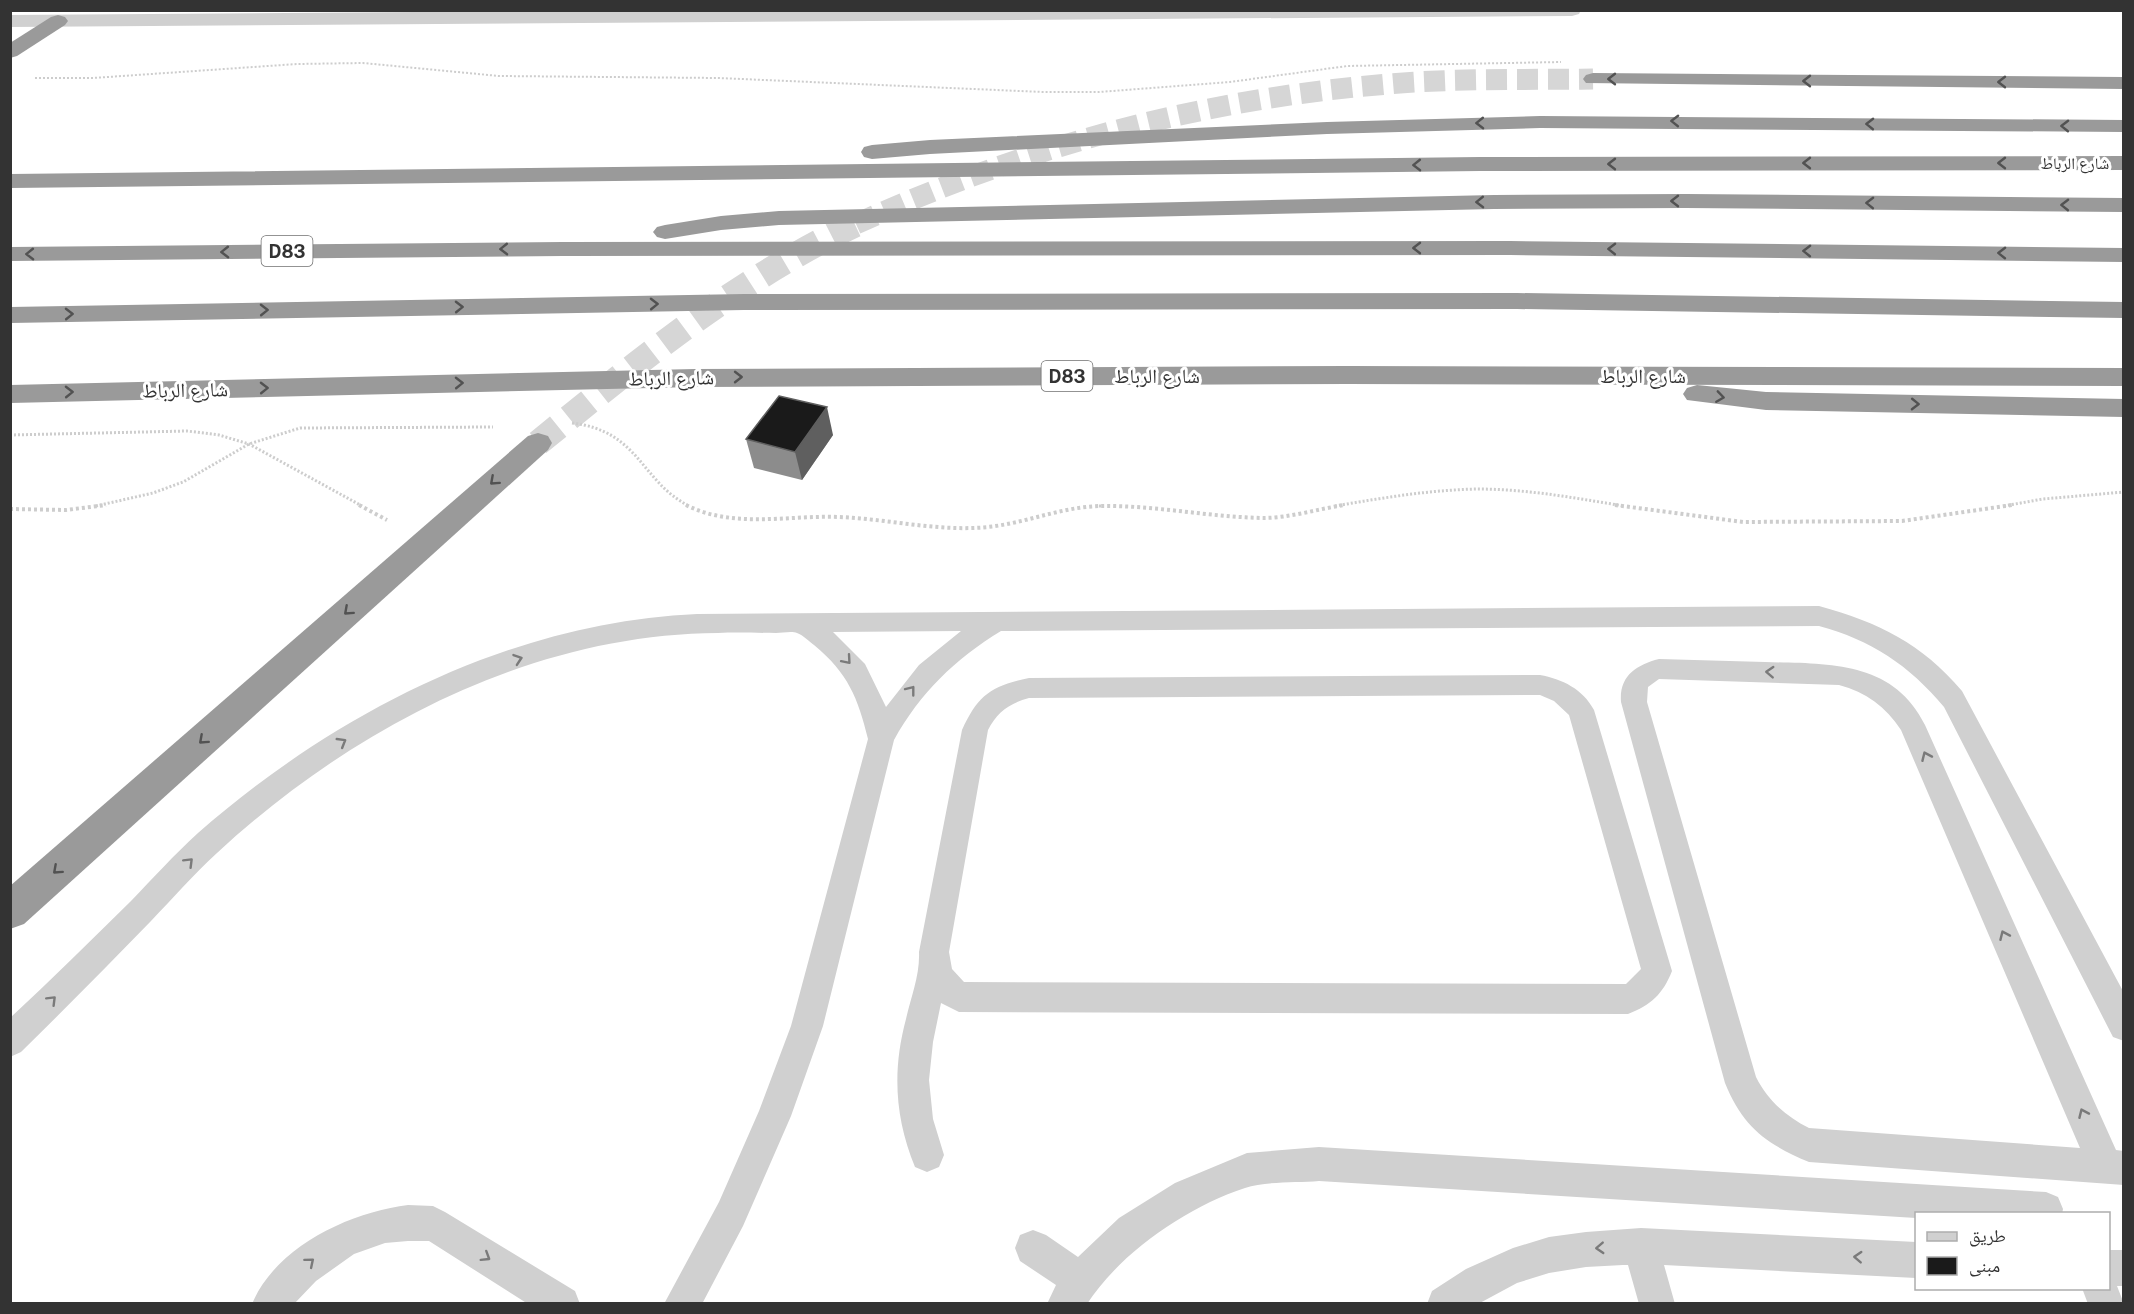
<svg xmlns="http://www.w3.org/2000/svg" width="2134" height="1314" font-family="'Public Sans','Noto Naskh Arabic',sans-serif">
  <rect width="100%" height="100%" fill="#fff"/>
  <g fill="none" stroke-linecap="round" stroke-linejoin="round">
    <path stroke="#d6d6d6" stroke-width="21" stroke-dasharray="21 10" stroke-linecap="butt" d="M856,224C1028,146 1201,99 1389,84C1457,78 1525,80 1593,79"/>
    <path stroke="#d6d6d6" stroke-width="26" stroke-dasharray="26 14" stroke-linecap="butt" d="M538,443C639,361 741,277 860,222"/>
    <polyline stroke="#cdcdcd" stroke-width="2" stroke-dasharray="2 2" stroke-linecap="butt" points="35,78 93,78 297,64 363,63 499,76 718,78 1043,92 1099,92 1230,82 1347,66 1561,62"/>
    <g stroke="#cdcdcd" stroke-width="3" stroke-dasharray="2 2" stroke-linecap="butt">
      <path d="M572,423C640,431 640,481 689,506"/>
      <polyline points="10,435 187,431 219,435 249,444 362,506"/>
      <polyline points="96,506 153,493 183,482 249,444 300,428 493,427"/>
      <polyline points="1099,506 1103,506"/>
      <path d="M1335,506C1382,498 1429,490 1477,489C1527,489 1575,498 1624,506"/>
      <polyline points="2004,506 2043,499 2124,492"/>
    </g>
    <g stroke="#cdcdcd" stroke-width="4" stroke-dasharray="3 3" stroke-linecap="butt">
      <polyline points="359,505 387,520"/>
      <path d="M686,505C734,529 787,515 839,517C889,519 938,532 988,527C1026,523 1061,507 1100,506C1154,505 1208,517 1263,518C1289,518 1318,509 1344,505"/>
      <polyline points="1615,505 1743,522 1902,521 2012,505"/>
      <polyline points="10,509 66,510 106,505"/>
    </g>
    <g fill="#d0d0d0" fill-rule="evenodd">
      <path d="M1819,606C1880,623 1921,643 1962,691L2124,993V1041L2113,1037L1944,707C1909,665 1871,640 1819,626L1001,631C955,659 920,693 894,740L823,1026L791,1116L743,1226L702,1304H664L719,1202L759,1111L791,1026L868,739C858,698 848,673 814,645C810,642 803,635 797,633C792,631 782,633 776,633C757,633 738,632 718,633C532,634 352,728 217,853C194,874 173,898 151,921C108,965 65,1009 21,1052L10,1057V1018C51,980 91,940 131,901C153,878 174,855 198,833C335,713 512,622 697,614ZM961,631L919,665L886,707L865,664L833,632Z"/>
      <path d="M1659,659C1694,660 1729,661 1765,662C1827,664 1893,660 1925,725L2116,1150L2124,1151V1185L1809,1162C1766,1144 1743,1127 1725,1083L1621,702C1619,676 1636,665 1659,659ZM1659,679L1839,685C1866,692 1886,707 1901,730L2080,1148L1809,1128C1786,1116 1768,1101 1756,1077L1647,702L1648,687Z"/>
      <path d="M1540,675C1562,679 1583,689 1594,710L1672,971C1663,994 1651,1005 1628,1014L959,1012L941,1003L933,1042L929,1080L933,1119L944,1155L939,1167L927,1172L915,1167C895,1118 892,1071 906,1019C911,997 920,975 919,952L962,730C978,695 991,686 1029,678ZM1540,695L1554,701L1569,715L1641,969L1626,984L964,982L952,969L949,952L988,730C997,712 1010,703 1029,698Z"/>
      <path d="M1319,1147L2046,1192L2058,1197L2063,1209L2062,1214H1916V1218L1319,1181C1297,1183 1265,1181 1245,1188C1187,1207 1121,1252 1087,1304H1047L1056,1285L1020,1261L1015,1248L1020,1235L1033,1230L1046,1235L1078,1257L1119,1218L1175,1183L1247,1153Z"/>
      <path d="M408,1205L433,1206L445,1212L575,1291L580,1304H528L429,1241H408L385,1243L354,1254L316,1281L294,1304H252C276,1246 351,1212 408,1205Z"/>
      <polygon points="1641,1228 1916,1242 1916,1278 1664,1265 1675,1304 1639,1304 1628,1265 1623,1265 1586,1267 1549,1273 1517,1283 1478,1304 1427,1304 1432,1291 1466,1269 1513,1248 1549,1237 1586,1232"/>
      <polygon points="2108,1250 2124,1250 2124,1286 2117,1286 2124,1304 2088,1304 2082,1288 2108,1288"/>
    </g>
    <polygon fill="#d0d0d0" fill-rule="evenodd" points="696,10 1581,10 1579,14 1572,16 10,27 10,15"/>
    <g fill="#9a9a9a" fill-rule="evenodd">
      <polygon points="58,15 65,17 68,21 65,25 17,56 10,58 10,43 51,17"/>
      <polygon points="1593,73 2124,77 2124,89 1586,83 1583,79 1586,75"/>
      <polygon points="1540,116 2124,120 2124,132 1540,128 1327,134 930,154 872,159 864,157 861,152 864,147 872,145 930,140 1327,122"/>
      <polygon points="2124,156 2124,170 1480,171 10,188 10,174 1480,157"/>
      <polygon points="1686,194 2124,198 2124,212 1686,208 1494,209 779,225 721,230 665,239 657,237 653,232 657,227 665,225 721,216 779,211 1494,195"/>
      <polygon points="1510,241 2124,248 2124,262 1510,255 563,256 10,261 10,247 563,242"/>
      <polygon points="1517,293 2124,302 2124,318 1517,309 744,310 10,323 10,307 744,294"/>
      <polygon points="1347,366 2124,368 2124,386 1347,384 695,387 10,403 10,385 695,369"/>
      <polygon points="1697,385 1766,392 2124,399 2124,417 1766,410 1687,400 1683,394 1687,388"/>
      <polygon points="538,433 548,436 552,443 548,450 24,924 10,929 10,886 528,436"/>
    </g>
  </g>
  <polygon fill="#8c8c8c" points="833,435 802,480 754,468 746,439"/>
  <polygon fill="#5f5f5f" points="827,407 833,435 802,480 795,452"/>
  <polygon fill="#1a1a1a" stroke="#5f5f5f" stroke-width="1.5" points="779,396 827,407 795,452 746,439"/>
  <defs><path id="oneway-chevron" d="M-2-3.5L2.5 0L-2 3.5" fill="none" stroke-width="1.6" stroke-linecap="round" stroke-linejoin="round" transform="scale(1.5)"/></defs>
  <g stroke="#525252">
    <use href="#oneway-chevron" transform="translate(1612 79) rotate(-180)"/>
    <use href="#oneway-chevron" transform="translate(1807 81) rotate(-180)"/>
    <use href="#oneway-chevron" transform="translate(2002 82) rotate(-180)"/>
    <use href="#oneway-chevron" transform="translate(1675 121) rotate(-179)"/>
    <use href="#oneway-chevron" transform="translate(1480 123) rotate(179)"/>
    <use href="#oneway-chevron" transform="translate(1870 124) rotate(-179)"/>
    <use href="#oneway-chevron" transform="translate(2065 126) rotate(-179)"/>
    <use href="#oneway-chevron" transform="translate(1807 163) rotate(180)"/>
    <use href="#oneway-chevron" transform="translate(2002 163) rotate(180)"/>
    <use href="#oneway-chevron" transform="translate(1612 164) rotate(180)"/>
    <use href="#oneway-chevron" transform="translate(1417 165) rotate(179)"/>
    <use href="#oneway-chevron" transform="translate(1675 201) rotate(180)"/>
    <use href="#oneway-chevron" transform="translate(1480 202) rotate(179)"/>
    <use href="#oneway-chevron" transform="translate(1870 203) rotate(-179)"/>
    <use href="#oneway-chevron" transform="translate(2065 205) rotate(-179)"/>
    <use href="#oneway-chevron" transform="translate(1417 248) rotate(-180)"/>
    <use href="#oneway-chevron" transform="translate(504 249) rotate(179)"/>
    <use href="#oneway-chevron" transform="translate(1612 249) rotate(-179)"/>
    <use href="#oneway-chevron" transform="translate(1807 251) rotate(-179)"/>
    <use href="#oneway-chevron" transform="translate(225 252) rotate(179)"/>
    <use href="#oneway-chevron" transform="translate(2002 253) rotate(-179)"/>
    <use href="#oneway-chevron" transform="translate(30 254) rotate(179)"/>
    <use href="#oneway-chevron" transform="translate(654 304) rotate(-1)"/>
    <use href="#oneway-chevron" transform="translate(459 307) rotate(-1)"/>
    <use href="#oneway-chevron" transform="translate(264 310) rotate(-1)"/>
    <use href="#oneway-chevron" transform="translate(69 314) rotate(-1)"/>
    <use href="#oneway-chevron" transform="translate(738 377)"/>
    <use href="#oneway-chevron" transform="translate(459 383) rotate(-1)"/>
    <use href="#oneway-chevron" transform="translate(264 388) rotate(-1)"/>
    <use href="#oneway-chevron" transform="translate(69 392) rotate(-1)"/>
    <use href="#oneway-chevron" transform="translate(1720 397) rotate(8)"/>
    <use href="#oneway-chevron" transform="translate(1915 404) rotate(1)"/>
    <use href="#oneway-chevron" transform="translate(494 481) rotate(138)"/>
    <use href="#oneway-chevron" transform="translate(348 611) rotate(138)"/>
    <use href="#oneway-chevron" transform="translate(203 740) rotate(138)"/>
    <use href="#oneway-chevron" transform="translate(57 870) rotate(138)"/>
  </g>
  <g stroke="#7a7a7a">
    <use href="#oneway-chevron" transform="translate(518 659) rotate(-19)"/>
    <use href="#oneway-chevron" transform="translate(847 660) rotate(49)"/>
    <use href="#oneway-chevron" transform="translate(1770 672) rotate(-177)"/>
    <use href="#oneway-chevron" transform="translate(911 690) rotate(-52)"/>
    <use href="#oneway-chevron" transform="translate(342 742) rotate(-31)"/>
    <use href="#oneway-chevron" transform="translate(1926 756) rotate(-114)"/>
    <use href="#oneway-chevron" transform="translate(189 862) rotate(-45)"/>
    <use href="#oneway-chevron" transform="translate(2004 935) rotate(-114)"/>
    <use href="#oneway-chevron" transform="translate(52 1000) rotate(-45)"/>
    <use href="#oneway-chevron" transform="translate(2083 1113) rotate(-114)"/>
    <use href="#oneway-chevron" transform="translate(1600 1248) rotate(177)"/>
    <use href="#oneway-chevron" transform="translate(486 1257) rotate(32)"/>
    <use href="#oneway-chevron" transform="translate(1858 1257) rotate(-177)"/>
    <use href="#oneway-chevron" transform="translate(310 1262) rotate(-40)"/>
  </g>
  <g text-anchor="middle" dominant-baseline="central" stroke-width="6" stroke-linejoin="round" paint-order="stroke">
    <g font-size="16" fill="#333" stroke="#fff">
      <text x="2075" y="163">شارع الرباط</text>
    </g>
    <g fill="#fff" stroke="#707070" stroke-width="1.5">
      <rect x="261.5" y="236" width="51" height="30" rx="4.5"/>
      <rect x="1041.5" y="361" width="51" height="30" rx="4.5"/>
    </g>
    <g font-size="18" font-weight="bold" fill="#333">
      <text x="287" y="251">D83</text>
      <text x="1067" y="376">D83</text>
    </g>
    <g font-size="20" fill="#333" stroke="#fff">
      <text x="1157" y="376">شارع الرباط</text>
      <text x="1643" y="376">شارع الرباط</text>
      <text transform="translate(671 378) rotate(-1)">شارع الرباط</text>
      <text transform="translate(185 390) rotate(-1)">شارع الرباط</text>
    </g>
  </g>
  <rect width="2134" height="1314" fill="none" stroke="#333333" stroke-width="24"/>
  <rect x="1915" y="1212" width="195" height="78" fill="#ffffff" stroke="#adadad" stroke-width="1.5"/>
  <rect x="1927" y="1232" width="30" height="9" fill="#d0d0d0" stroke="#adadad" stroke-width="1.5"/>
  <text x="1969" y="1242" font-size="18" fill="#333333">طريق</text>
  <rect x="1927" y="1257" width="30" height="18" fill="#1a1a1a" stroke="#adadad" stroke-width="1.5"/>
  <text x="1969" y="1272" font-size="18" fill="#333333">مبنى</text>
</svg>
